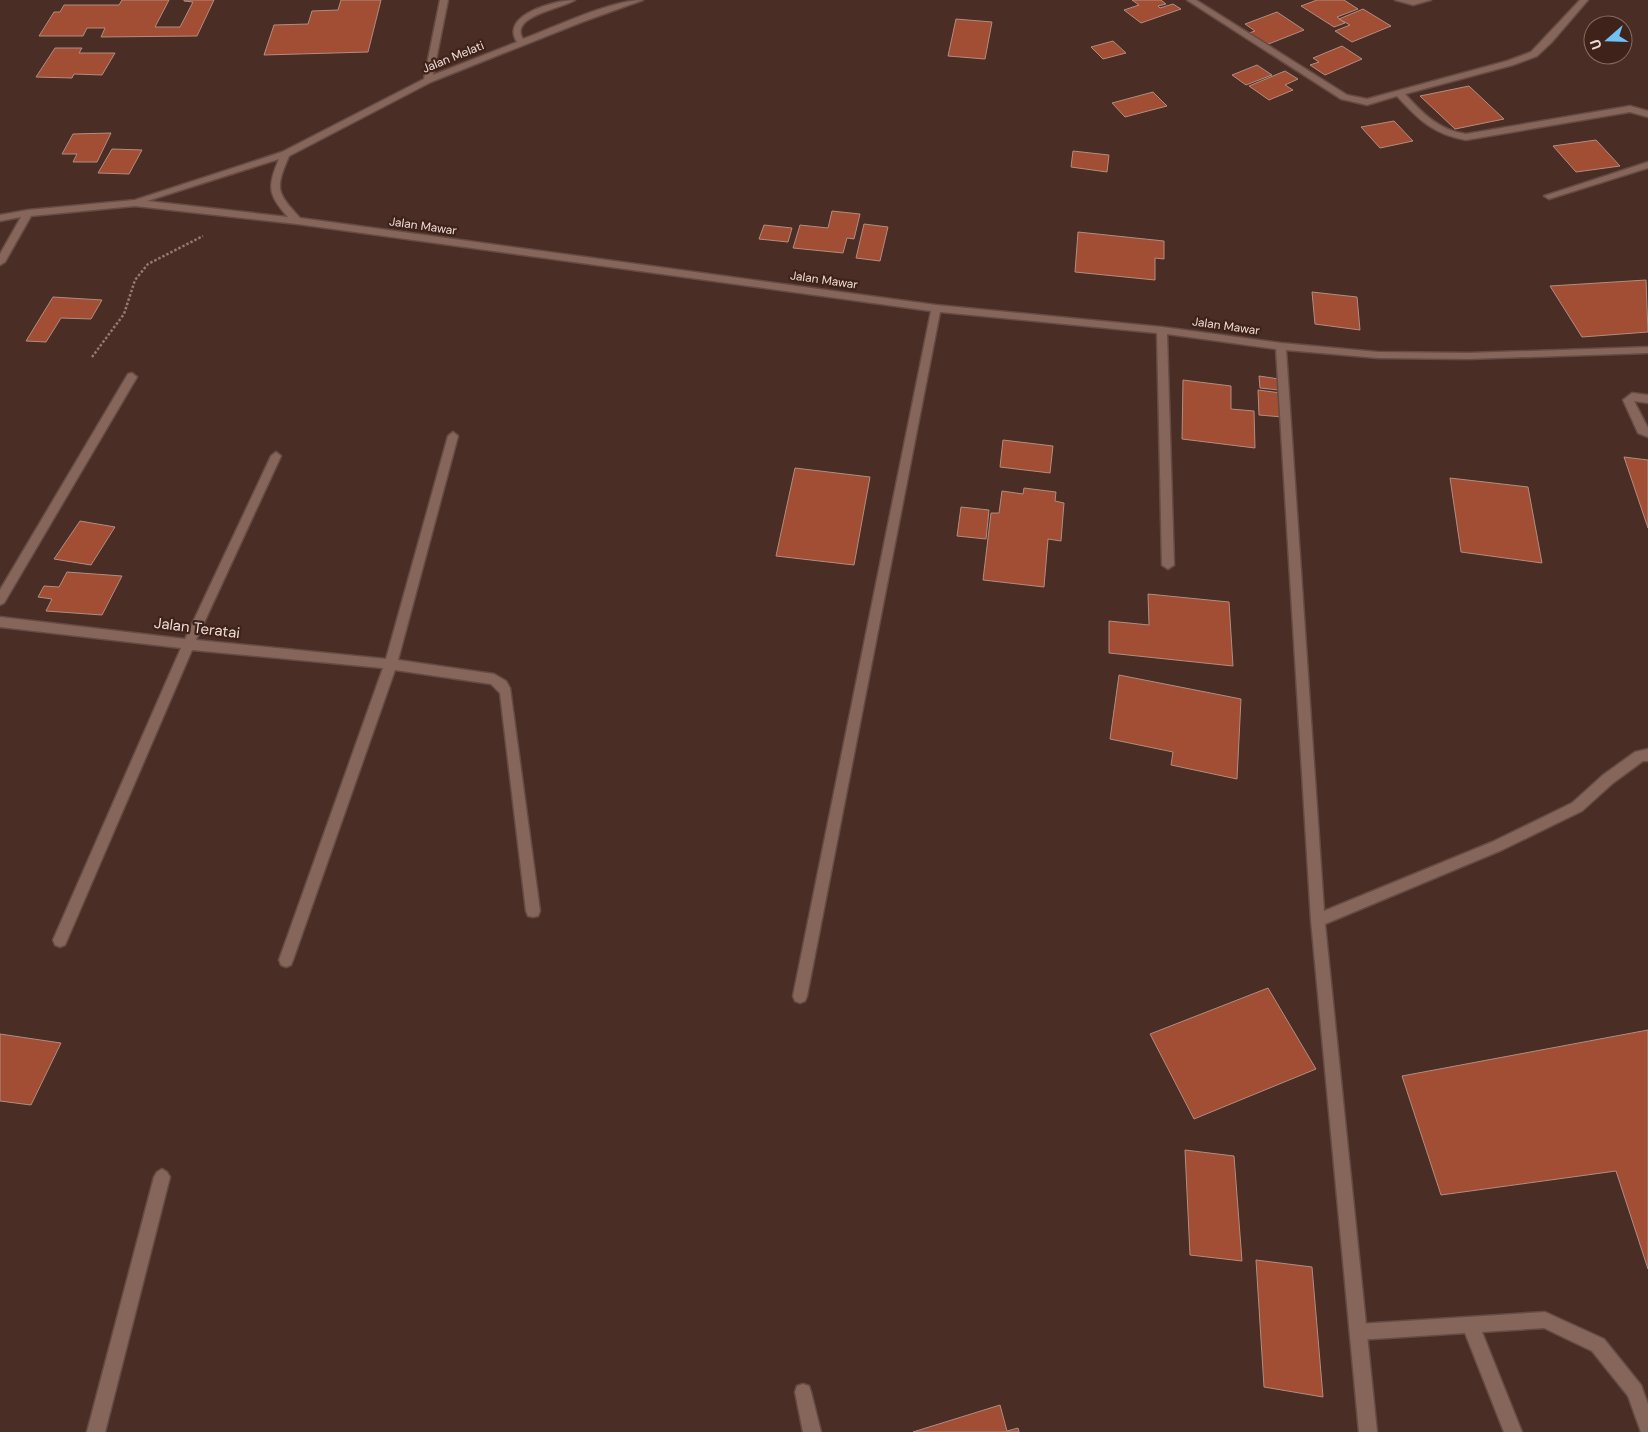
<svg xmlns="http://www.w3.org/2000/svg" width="1648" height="1432" font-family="'DM Sans',sans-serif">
  <rect width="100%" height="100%" fill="#4a2d24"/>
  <g fill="#a14e34" stroke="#b18d82">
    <polygon points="122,0 169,0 155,27 180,27 193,2 184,1 184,0 214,0 197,36 101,37 105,28 87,28 83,36 39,36 54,12 60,12 64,5 119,5"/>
    <polygon points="341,0 381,0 368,52 264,55 274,25 308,24 312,11 338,10"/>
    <polygon points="1132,0 1161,0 1166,4 1158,6 1160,8 1173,4 1181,9 1141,23 1124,10 1139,5"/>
    <polygon points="1317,0 1344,0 1358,9 1337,17 1345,23 1334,27 1301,6"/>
    <polygon points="1363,9 1391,26 1352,42 1335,31 1350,25 1339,19"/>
    <polygon points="1277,12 1304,30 1266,45 1249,33 1255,31 1245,24"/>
    <polygon points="956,19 992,22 985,59 948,56"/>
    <polygon points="1113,41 1126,53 1103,59 1091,47"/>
    <polygon points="1342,46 1362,59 1325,75 1310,65 1319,62 1313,58"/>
    <polygon points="55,48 82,48 79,53 115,53 102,75 74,74 72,78 36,77"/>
    <polygon points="1257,65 1272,75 1246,85 1232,75"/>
    <polygon points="1285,71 1298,79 1285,85 1293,90 1269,100 1249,86"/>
    <polygon points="1469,86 1504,119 1455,129 1420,96"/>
    <polygon points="1153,92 1167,106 1125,117 1112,103"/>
    <polygon points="1394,121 1413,141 1380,148 1361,127"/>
    <polygon points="111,133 97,162 73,162 77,154 62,154 73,134"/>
    <polygon points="1596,140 1620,166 1576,172 1553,146"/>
    <polygon points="112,149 142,150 129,174 98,173"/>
    <polygon points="1073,151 1109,155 1107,172 1071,167"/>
    <polygon points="832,211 860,214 854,239 847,238 843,253 793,248 800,225 828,228"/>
    <polygon points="864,224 888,227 880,261 856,258"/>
    <polygon points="764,225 792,228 788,242 759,239"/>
    <polygon points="1078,232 1164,241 1164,259 1155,258 1155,280 1075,272"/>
    <polygon points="1646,280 1648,332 1582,337 1550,286"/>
    <polygon points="1312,292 1357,297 1360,330 1315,324"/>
    <polygon points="53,297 102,300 91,319 61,318 46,342 26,341"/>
    <polygon points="1259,376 1279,379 1279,390 1260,388"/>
    <polygon points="1183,380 1231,386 1231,409 1254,411 1255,448 1182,439"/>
    <polygon points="1258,390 1281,393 1282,417 1259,415"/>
    <polygon points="1003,440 1053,446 1050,473 1000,467"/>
    <polygon points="1624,457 1648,460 1648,528"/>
    <polygon points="795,468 870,477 854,565 776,556"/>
    <polygon points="1450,478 1528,487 1542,563 1461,552"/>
    <polygon points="1024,488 1056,492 1055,501 1064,503 1061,541 1048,539 1044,587 983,580 991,513 999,513 1002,491 1023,494"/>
    <polygon points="961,507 989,510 986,539 957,536"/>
    <polygon points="80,521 115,527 91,565 54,559"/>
    <polygon points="67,572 122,576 102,615 46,611 52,599 38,597 44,586 59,587"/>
    <polygon points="1148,594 1229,602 1233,666 1109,653 1109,621 1149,625"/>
    <polygon points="1119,675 1241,699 1237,779 1171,765 1173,752 1110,739"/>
    <polygon points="1268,988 1316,1069 1194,1119 1150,1034"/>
    <polygon points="1648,1030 1648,1269 1616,1171 1441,1195 1402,1076"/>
    <polygon points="0,1034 61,1043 31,1105 0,1101"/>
    <polygon points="1185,1150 1234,1156 1242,1261 1190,1255"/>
    <polygon points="1256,1260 1312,1267 1323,1397 1264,1387"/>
    <polygon points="1000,1405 1007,1431 1018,1428 1019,1432 913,1432"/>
  </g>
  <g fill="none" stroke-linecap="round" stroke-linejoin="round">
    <g stroke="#644b44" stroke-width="3">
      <g id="lane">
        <polygon points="1395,0 1431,0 1413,5"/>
        <polygon points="1632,393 1648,395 1648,403 1634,401 1648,428 1648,437 1638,433 1623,400"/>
        <polygon points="1545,1312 1604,1339 1641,1385 1648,1404 1648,1432 1641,1432 1628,1396 1592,1351 1544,1328 1482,1332 1522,1432 1504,1432 1465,1333 1358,1340 1352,1338 1350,1332 1352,1326 1358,1324"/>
        <polygon points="803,1384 809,1386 811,1392 821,1432 803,1432 795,1392 797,1386"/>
      </g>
    </g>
    <g stroke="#644b44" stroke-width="3">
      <g id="street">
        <path d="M440,0H448L433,75L517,42C499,15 556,0 575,0C564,8 508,16 523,39C555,27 611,0 643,0L582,22L431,82L289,156C275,189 276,192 300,218L936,305L1162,327L1281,343L1378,352L1468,353L1648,347V353L1468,359L1378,358L1286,350L1324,911L1492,842L1572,803L1603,775L1635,752L1648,749V761H1643L1613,783L1582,811L1502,850L1325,924L1377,1432H1359L1311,920L1276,349L1167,334L1174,565L1168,569L1162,565L1157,333L940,312L807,996L805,1001L800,1003L795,1001L793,996L931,311L297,224L135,206L31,216L5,262L0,265V254L21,217L0,221V215L28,210L135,200L282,152L424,79ZM279,159C267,187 268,195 288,217L147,201Z"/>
        <path d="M1187,0H1196L1347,95L1367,99L1507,61L1531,52L1580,0H1588L1551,43L1537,56L1513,65L1405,94C1423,114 1439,130 1466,134L1630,106L1648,111V117L1630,112L1466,140C1433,134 1419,120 1397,96L1367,105L1341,99Z"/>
        <polygon points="1648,162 1648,168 1552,198 1549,199 1544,196"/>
        <polygon points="132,373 137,377 4,603 0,605 0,590 128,374"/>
        <polygon points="453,432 458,436 398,660 494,674 506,681 510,688 540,911 538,916 533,917 528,916 526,911 500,693 491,684 395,670 293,960 291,965 286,967 281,965 279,960 383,668 192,650 65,945 60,947 55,945 53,940 181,648 0,627 0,617 185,639 271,456 276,452 281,456 196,640 386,659 448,436"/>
        <polygon points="162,1169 167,1172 170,1177 105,1432 87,1432 154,1177 157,1172"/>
      </g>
    </g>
    <polyline stroke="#937a72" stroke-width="2.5" stroke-dasharray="2.5 2" stroke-linecap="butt" points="92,357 124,314 135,280 148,264 203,236"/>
    <use href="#lane" fill="#86655b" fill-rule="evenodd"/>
    <use href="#street" fill="#86655b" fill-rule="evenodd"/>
  </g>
  <g text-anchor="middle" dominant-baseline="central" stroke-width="4.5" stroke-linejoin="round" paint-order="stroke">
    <g font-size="12" fill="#eedad4" stroke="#3f231a">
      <text transform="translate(453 57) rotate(-22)">Jalan Melati</text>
      <text transform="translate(423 226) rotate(8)">Jalan Mawar</text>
      <text transform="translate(824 280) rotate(8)">Jalan Mawar</text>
      <text transform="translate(1226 326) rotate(8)">Jalan Mawar</text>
    </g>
    <g font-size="15" fill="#eedad4" stroke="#3f231a">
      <text transform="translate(197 628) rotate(7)">Jalan Teratai</text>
    </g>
  </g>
  <g transform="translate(1608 40) rotate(250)"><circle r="24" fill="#3f231a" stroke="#856c64"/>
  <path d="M0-4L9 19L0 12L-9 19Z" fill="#71c1f5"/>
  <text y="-8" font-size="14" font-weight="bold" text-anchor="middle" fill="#eedad4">U</text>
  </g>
</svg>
